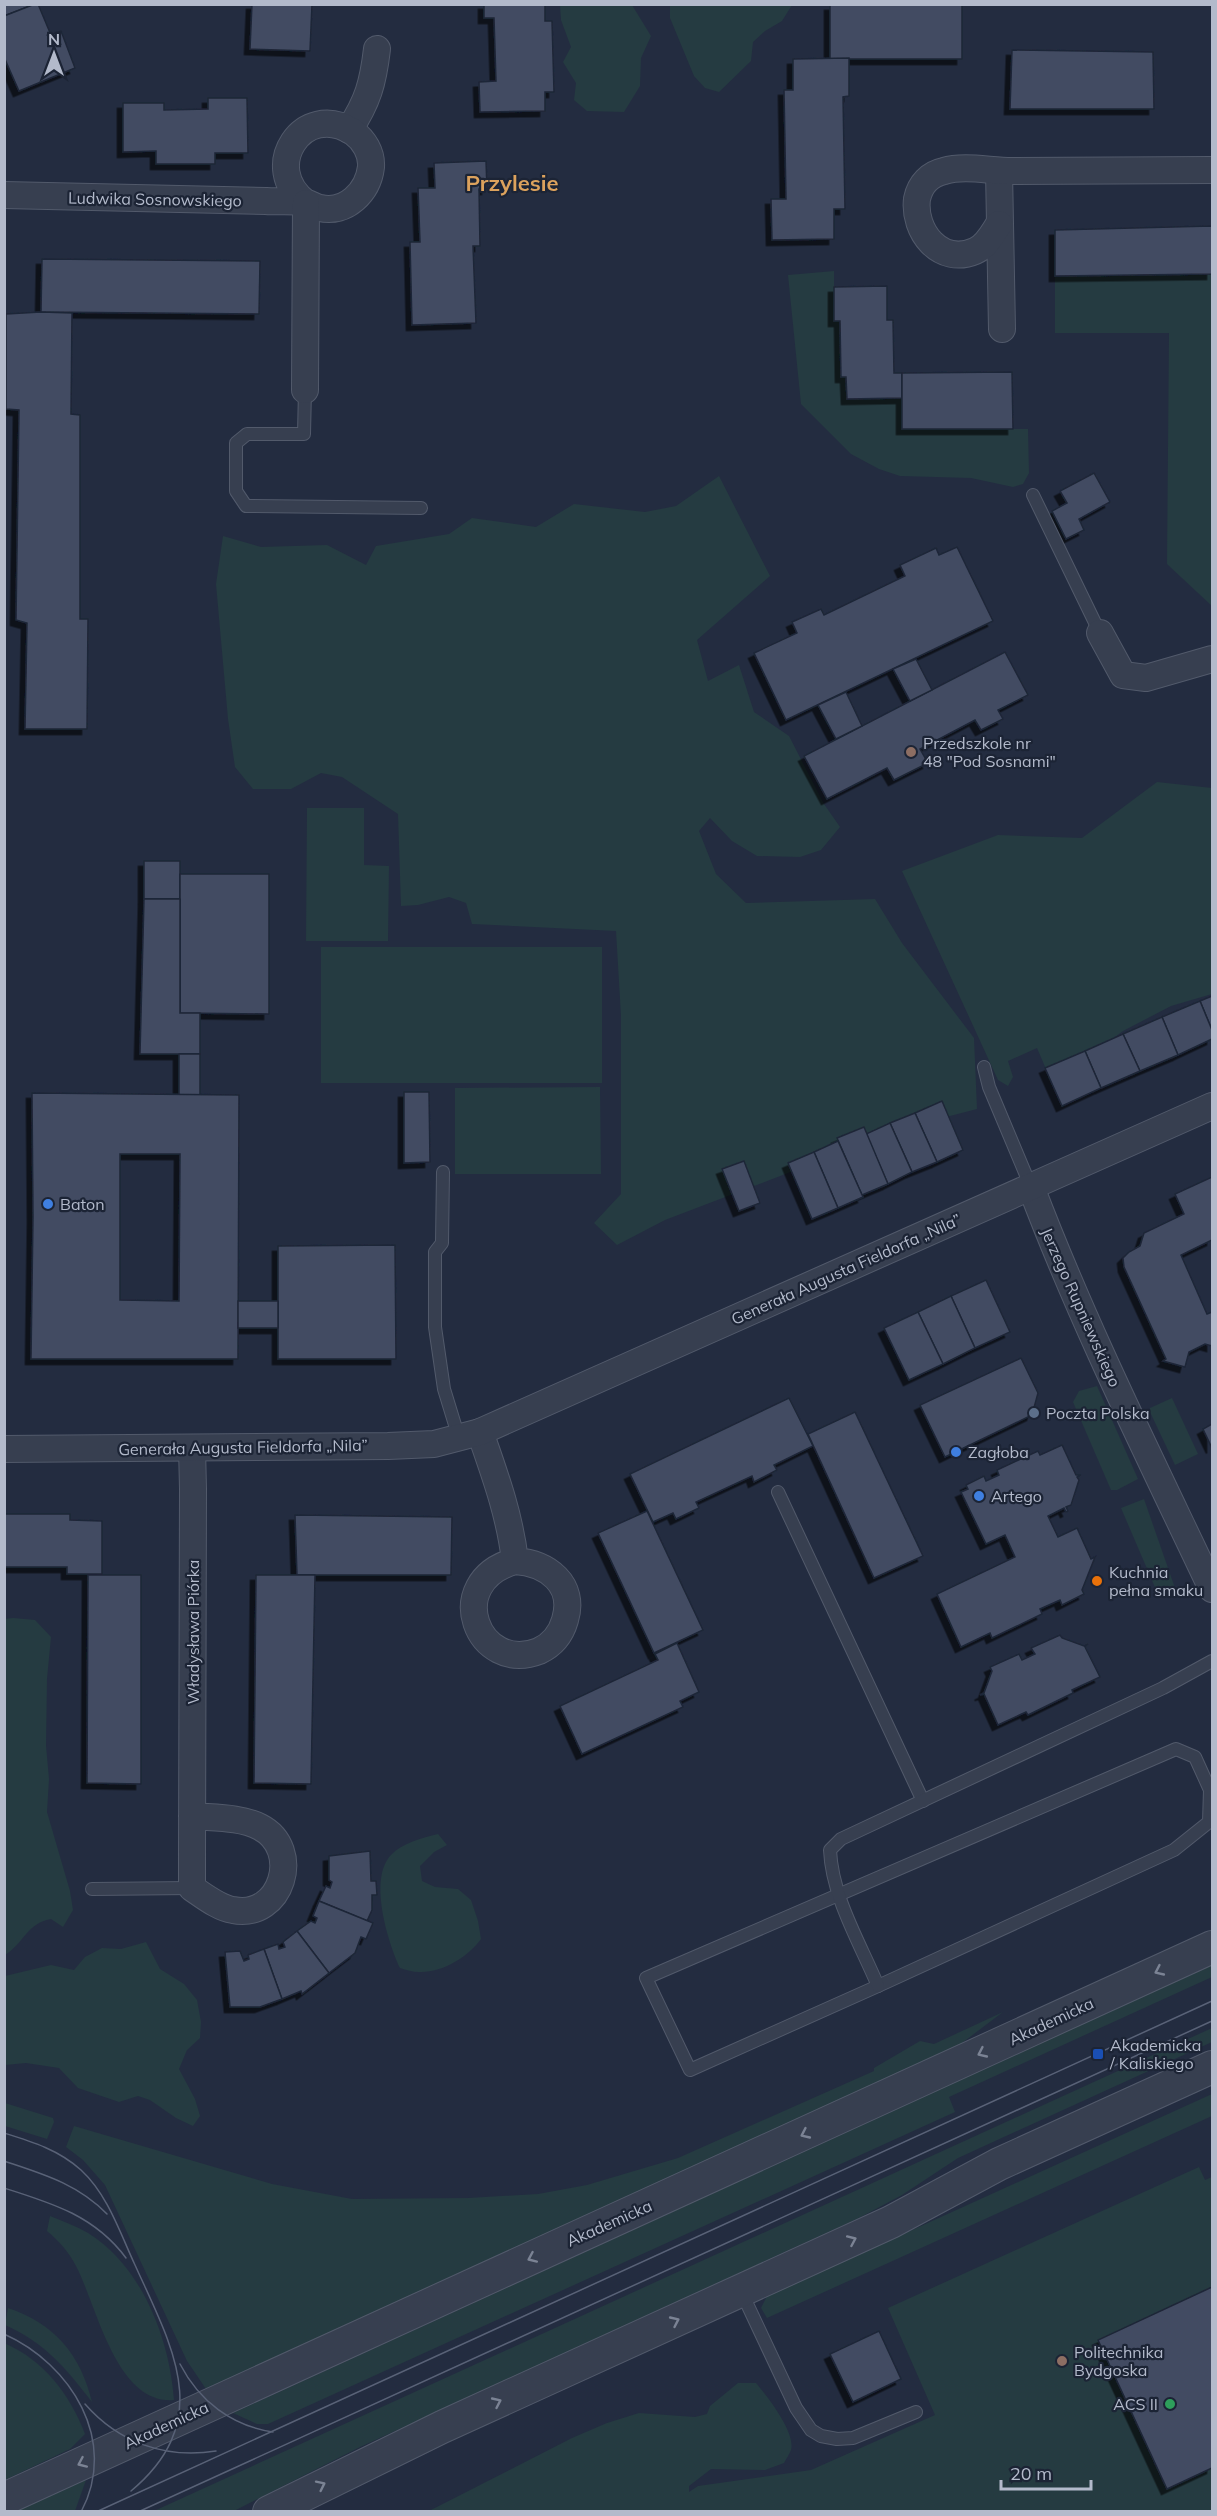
<svg xmlns="http://www.w3.org/2000/svg" width="1217" height="2516" font-family="Mulish,sans-serif">
  <defs>
    <filter id="shadow"><feDropShadow dx="-5.5" dy="5.5" stdDeviation="0" flood-color="#0009"/></filter>
  </defs>
  <rect width="100%" height="100%" fill="#232c40"/>
  <g fill="#253b41">
    <polygon points="560,5 632,5 651,36 641,58 640,86 624,112 587,111 574,100 576,83 563,62 571,47 561,20"/>
    <polygon points="670,5 670,4 792,5 782,21 765,31 753,42 751,61 719,92 705,88 694,76 670,18"/>
    <polygon points="834,271 834,321 840,321 847,399 902,398 902,429 1028,429 1029,473 1023,484 1013,487 971,478 900,476 879,469 851,454 801,404 788,275"/>
    <polygon points="1212,274 1212,606 1167,564 1169,333 1055,333 1055,276"/>
    <polygon points="719,476 770,576 697,640 708,681 739,665 754,712 789,736 824,804 840,827 821,850 800,857 757,856 732,841 710,818 699,831 716,874 746,903 875,899 902,943 974,1038 977,1109 865,1138 788,1173 665,1220 617,1245 594,1223 621,1194 621,1016 616,931 472,924 466,903 449,897 418,905 401,906 398,814 342,777 321,773 291,789 253,789 235,767 228,719 216,584 223,536 261,547 327,545 366,565 376,546 449,534 472,518 536,527 574,504 645,512 676,506"/>
    <polygon points="1157,782 1212,788 1212,994 1171,1006 1123,1031 1096,1051 1046,1069 1037,1048 1008,1061 1013,1077 1008,1086 998,1080 902,871 998,835 1082,838"/>
    <polygon points="307,808 364,808 364,865 389,866 388,941 306,941"/>
    <rect x="321" y="947" width="281" height="136"/>
    <polygon points="600,1087 601,1174 455,1174 455,1088"/>
    <polygon points="1097,1386 1138,1479 1117,1490 1111,1490 1073,1402 1079,1391"/>
    <polygon points="1172,1398 1198,1454 1175,1465 1150,1412 1150,1408"/>
    <polygon points="1144,1499 1175,1588 1157,1592 1121,1508"/>
    <path d="M13,1618L35,1620L51,1637L47,1679L46,1746L49,1779L47,1812L70,1891L73,1910L63,1927L51,1919C27,1923 24,1943 5,1955L4,1619Z"/>
    <path d="M438,1834L447,1845L434,1852L420,1866L422,1881L435,1887L458,1889L471,1900L478,1921L481,1939C468,1957 442,1973 419,1972C413,1972 406,1970 400,1968C388,1942 368,1879 391,1855C402,1843 422,1838 438,1834Z"/>
    <polygon points="146,1942 160,1969 184,1984 197,2000 201,2022 200,2038 187,2050 179,2069 195,2099 200,2116 193,2126 176,2118 150,2100 138,2096 119,2102 78,2088 59,2068 26,2063 5,2065 5,1976 51,1965 74,1970 85,1957 102,1948 121,1949"/>
    <polygon points="1212,1965 1212,1977 949,2097 955,2112 268,2424 257,2424 233,2413"/>
    <polygon points="1003,2012 958,2046 206,2389 187,2361 105,2185 83,2160 66,2147 74,2126 272,2184 352,2199 468,2198 538,2194 587,2185 678,2158 874,2071 874,2068 920,2041 934,2044"/>
    <polygon points="1212,2028 1212,2042 958,2158 902,2195 857,2219 360,2447 234,2511 154,2511"/>
    <polygon points="1212,2094 1212,2116 767,2318 761,2308 767,2296"/>
    <polygon points="5,2103 53,2118 54,2122 47,2139 5,2126"/>
    <path d="M1199,2167L1205,2180L1212,2177V2511L427,2512L572,2438L607,2423L639,2413L695,2417L707,2414L710,2406L738,2383H756C767,2396 796,2433 791,2450C789,2455 786,2459 784,2463L765,2470L711,2469L689,2486V2492L698,2486L811,2470L935,2415L888,2308Z"/>
    <path d="M50,2216C62,2221 76,2226 88,2233C142,2266 170,2340 174,2400C116,2405 97,2306 76,2266C69,2252 59,2241 47,2231Z"/>
    <path d="M8,2308C54,2323 81,2355 92,2402C65,2367 45,2343 5,2325Z"/>
    <path d="M4,2343C44,2360 70,2395 85,2434L70,2449L5,2480Z"/>
    <polygon points="86,2480 75,2511 17,2511"/>
  </g>
  <g fill="#424b62" stroke="#1e2637" stroke-width="1.5" fill-rule="evenodd" filter="url(#shadow)">
    <polygon points="4,4 35,4 4,16"/>
    <polygon points="35,4 38,4 51,35 61,31 75,68 19,91 4,57 4,16"/>
    <polygon points="252,4 312,4 310,51 250,49"/>
    <polygon points="484,4 545,4 545,21 552,21 554,92 545,92 545,111 480,112 479,82 496,81 494,18 484,18"/>
    <rect x="830" y="5" width="132" height="54"/>
    <polygon points="1012,50 1153,52 1154,109 1010,109"/>
    <polygon points="849,58 849,96 843,97 845,209 834,209 834,239 772,240 771,199 786,199 784,90 793,90 793,59"/>
    <polygon points="208,98 247,98 248,153 215,153 215,164 156,164 156,151 123,152 123,103 164,103 164,110 208,109"/>
    <polygon points="486,161 487,189 479,189 480,246 473,246 476,323 412,325 410,242 420,242 418,188 435,188 434,163"/>
    <polygon points="1212,226 1212,274 1055,276 1055,230"/>
    <polygon points="42,259 260,261 259,314 41,312"/>
    <polygon points="887,286 887,320 893,320 894,373 902,373 902,398 847,399 846,377 841,377 840,321 834,321 834,287"/>
    <polygon points="41,312 72,313 71,414 80,415 80,619 88,619 87,729 25,729 27,623 16,620 19,410 6,409 6,314"/>
    <polygon points="1012,372 1013,429 902,429 902,373"/>
    <polygon points="1094,473 1110,502 1079,519 1084,530 1066,539 1052,511 1067,503 1060,491"/>
    <polygon points="957,547 993,621 786,720 754,653 797,633 792,622 821,609 824,615 905,576 900,565 936,548 939,555"/>
    <polygon points="1005,652 1028,695 998,710 1003,719 981,730 975,720 920,749 928,763 894,780 887,768 827,799 804,756"/>
    <polygon points="916,659 932,690 910,701 893,669"/>
    <polygon points="846,692 862,726 836,739 818,705"/>
    <rect x="144" y="861" width="36" height="38"/>
    <polygon points="180,874 269,874 269,1014 180,1013"/>
    <polygon points="144,899 180,899 180,1013 200,1013 200,1054 140,1054"/>
    <polygon points="1212,996 1212,1030 1200,1001"/>
    <polygon points="1200,1001 1212,1030 1212,1039 1178,1055 1162,1017"/>
    <polygon points="1162,1017 1178,1055 1140,1071 1123,1034"/>
    <polygon points="1123,1034 1140,1071 1101,1088 1085,1051"/>
    <polygon points="1085,1051 1101,1088 1062,1106 1045,1068"/>
    <rect x="179" y="1054" width="21" height="41"/>
    <polygon points="404,1092 429,1092 430,1162 404,1163"/>
    <path d="M32,1093L239,1095L238,1359H31L33,1217ZM120,1154H180L179,1301L120,1300Z"/>
    <polygon points="942,1101 963,1150 937,1162 915,1113"/>
    <polygon points="915,1113 937,1162 912,1172 890,1123"/>
    <polygon points="890,1123 912,1172 888,1184 866,1134"/>
    <polygon points="864,1127 888,1184 862,1195 837,1138"/>
    <polygon points="838,1141 863,1197 838,1208 814,1152"/>
    <polygon points="814,1152 838,1208 812,1219 788,1163"/>
    <polygon points="744,1161 760,1203 739,1211 722,1169"/>
    <polygon points="1212,1177 1212,1240 1181,1255 1207,1314 1212,1312 1212,1346 1205,1344 1189,1352 1185,1367 1163,1361 1166,1359 1124,1267 1123,1258 1129,1252 1140,1246 1144,1233 1184,1214 1175,1194"/>
    <polygon points="395,1245 396,1359 278,1359 278,1246"/>
    <polygon points="986,1280 1010,1332 975,1348 951,1296"/>
    <polygon points="951,1296 975,1348 943,1364 918,1312"/>
    <rect x="238" y="1301" width="40" height="27"/>
    <polygon points="918,1312 943,1364 909,1380 884,1328"/>
    <polygon points="1021,1358 1038,1393 1032,1415 945,1457 920,1405"/>
    <polygon points="789,1398 813,1446 774,1465 777,1470 754,1482 752,1476 696,1502 699,1508 676,1519 673,1513 653,1522 630,1474"/>
    <polygon points="855,1412 923,1556 874,1578 808,1434"/>
    <polygon points="1212,1424 1212,1448 1203,1429"/>
    <polygon points="1062,1445 1076,1475 1081,1475 1077,1477 1079,1480 1071,1505 1066,1507 1068,1511 1066,1512 1064,1508 1048,1516 1058,1537 1077,1528 1091,1559 1095,1557 1082,1590 1084,1594 1062,1605 1060,1600 1040,1609 1042,1614 992,1638 990,1633 961,1647 937,1594 1015,1557 1005,1535 986,1544 961,1492 968,1489 966,1485 984,1476 986,1481 999,1475 997,1470 1038,1451 1040,1455"/>
    <polygon points="4,1507 5,1514 70,1514 70,1520 102,1521 102,1574 67,1574 67,1567 4,1567"/>
    <polygon points="647,1511 703,1630 654,1653 598,1533"/>
    <polygon points="295,1515 452,1517 451,1575 297,1575"/>
    <polygon points="88,1575 141,1575 141,1784 87,1783"/>
    <polygon points="256,1575 315,1575 311,1784 254,1783"/>
    <polygon points="1060,1635 1062,1638 1084,1646 1088,1644 1085,1647 1100,1677 1072,1690 1073,1693 1028,1715 1026,1712 998,1725 984,1694 980,1695 984,1693 992,1671 990,1667 1019,1654 1022,1660 1035,1654 1031,1648"/>
    <polygon points="677,1643 699,1692 680,1701 683,1707 582,1754 560,1706 658,1660 655,1654"/>
    <polygon points="370,1851 371,1881 376,1881 377,1895 372,1895 372,1910 367,1921 319,1901 326,1886 330,1888 332,1882 329,1880 329,1856"/>
    <polygon points="319,1901 373,1923 366,1939 361,1937 355,1953 329,1973 297,1931 311,1921 315,1923 317,1918 313,1916"/>
    <polygon points="297,1931 329,1973 302,1994 301,1991 282,1999 264,1949 278,1944 279,1949 285,1947 283,1942"/>
    <polygon points="264,1949 282,1999 260,2007 230,2007 225,1952 240,1951 244,1961 249,1959 248,1955"/>
    <polygon points="1212,2287 1212,2468 1167,2489 1098,2340"/>
    <polygon points="879,2331 901,2379 853,2402 830,2354"/>
  </g>
  <g fill="none" stroke-linecap="round" stroke-linejoin="round">
    <g stroke="#525a6b" stroke-width="14">
      <g id="service">
        <polyline points="305,390 304,434 247,434 236,443 236,491 246,506 421,508"/>
        <polyline points="1033,495 1100,633"/>
        <polyline points="984,1067 989,1087 1031,1187"/>
        <polyline points="443,1172 442,1243 435,1252 435,1327 444,1389 459,1438"/>
        <polyline points="778,1492 923,1801"/>
        <polygon points="1176,1749 1195,1757 1210,1790 1209,1822 1174,1850 878,1986 690,2070 646,1978"/>
        <polyline points="92,1889 192,1888"/>
        <path d="M878,1986C860,1943 832,1897 830,1850L841,1839L1163,1688L1212,1661"/>
        <polyline points="741,2291 796,2408 811,2430 821,2436 837,2439 853,2438 916,2412"/>
      </g>
    </g>
    <g stroke="#525a6b" stroke-width="28">
      <g id="minor">
        <path d="M349,130C368,101 373,83 377,49"/>
        <polyline points="999,171 1002,329"/>
        <path d="M4,195L266,201C279,202 294,200 307,203C311,204 315,207 320,208C346,214 368,192 371,167C372,153 364,140 353,132C303,100 259,168 306,203"/>
        <path d="M999,224C993,233 987,246 975,251C940,266 913,231 917,199C920,184 930,174 944,171C964,165 990,171 1012,171C1079,171 1146,170 1212,170"/>
        <polyline points="305,390 306,203"/>
        <polyline points="1100,633 1123,675 1146,678 1212,659"/>
        <path d="M1031,1187C1083,1324 1149,1456 1212,1589"/>
        <path d="M480,1432C495,1475 510,1516 515,1561C441,1582 478,1675 539,1651C552,1645 561,1634 565,1620C576,1584 547,1563 515,1561"/>
        <path d="M192,1448L193,1489L192,1857V1888C204,1896 219,1908 233,1910C282,1920 303,1849 260,1827C241,1817 214,1818 192,1816"/>
        <polyline points="4,1449 388,1446 434,1444 480,1432 1212,1106"/>
      </g>
    </g>
    <g stroke="#525a6b" stroke-width="34">
      <g id="tertiary">
        <polyline points="4,2499 1212,1947"/>
        <polyline points="269,2512 442,2427 891,2222 999,2164 1212,2067"/>
      </g>
    </g>
    <use href="#service" stroke="#373f50" stroke-width="12"/>
    <use href="#minor" stroke="#373f50" stroke-width="26"/>
    <use href="#tertiary" stroke="#373f50" stroke-width="32"/>
    <g stroke="#596277" stroke-width="1.5">
      <path d="M4,2133C33,2142 59,2150 81,2170C108,2195 120,2233 135,2265C172,2347 216,2420 131,2491"/>
      <path d="M4,2161C43,2174 78,2184 107,2214"/>
      <path d="M4,2188C52,2203 95,2216 126,2258"/>
      <path d="M4,2334C71,2364 119,2441 81,2512"/>
      <path d="M180,2364C199,2401 232,2426 273,2432"/>
      <path d="M85,2404C119,2443 166,2459 216,2451"/>
      <polyline points="96,2512 1212,2001"/>
      <polyline points="138,2512 1212,2021"/>
    </g>
  </g>
  <defs><path id="oneway-chevron" d="M-2-3.5L2.5 0L-2 3.5" fill="none" stroke-width="1.6" stroke-linecap="round" stroke-linejoin="round" transform="scale(1.5)"/></defs>
  <g stroke="#7b8394">
    <use href="#oneway-chevron" transform="translate(1159 1971) rotate(155)"/>
    <use href="#oneway-chevron" transform="translate(982 2053) rotate(155)"/>
    <use href="#oneway-chevron" transform="translate(805 2134) rotate(155)"/>
    <use href="#oneway-chevron" transform="translate(852 2240) rotate(-24)"/>
    <use href="#oneway-chevron" transform="translate(532 2258) rotate(156)"/>
    <use href="#oneway-chevron" transform="translate(675 2321) rotate(-25)"/>
    <use href="#oneway-chevron" transform="translate(497 2402) rotate(-25)"/>
    <use href="#oneway-chevron" transform="translate(82 2463) rotate(156)"/>
    <use href="#oneway-chevron" transform="translate(321 2485) rotate(-26)"/>
  </g>
  <g fill="#8d6e63" stroke="#1c2435" stroke-width="2">
    <circle cx="911" cy="752" r="6"/>
    <circle cx="1062" cy="2361" r="6"/>
  </g>
  <g fill="#3f7fe0" stroke="#1c2435" stroke-width="2">
    <circle cx="48" cy="1204" r="6"/>
    <circle cx="956" cy="1452" r="6"/>
    <circle cx="979" cy="1496" r="6"/>
  </g>
  <circle fill="#5c6f8a" stroke="#1c2435" stroke-width="2" cx="1034" cy="1413" r="6"/>
  <circle fill="#e8710a" stroke="#1c2435" stroke-width="2" cx="1097" cy="1581" r="6"/>
  <rect fill="#1a4fb4" stroke="#1c2435" stroke-width="2" x="1092" y="2048" width="12" height="12" rx="3"/>
  <circle fill="#2e9e5b" stroke="#1c2435" stroke-width="2" cx="1170" cy="2404" r="6"/>
  <g text-anchor="middle" dominant-baseline="central" stroke-width="4.5" stroke-linejoin="round" paint-order="stroke">
    <g font-size="16" fill="#b3bacb" stroke="#1c2435">
      <text transform="translate(155 199) rotate(1)">Ludwika Sosnowskiego</text>
      <text transform="translate(846 1269) rotate(-24)">Generała Augusta Fieldorfa „Nila”</text>
      <text transform="translate(1081 1307) rotate(66)">Jerzego Rupniewskiego</text>
      <text transform="translate(243 1447) rotate(-1)">Generała Augusta Fieldorfa „Nila”</text>
      <text transform="translate(193 1632) rotate(-90)">Władysława Piórka</text>
      <text transform="translate(1051 2021) rotate(-25)">Akademicka</text>
      <text transform="translate(609 2223) rotate(-24)">Akademicka</text>
      <text transform="translate(166 2425) rotate(-25)">Akademicka</text>
    </g>
    <g font-size="16" fill="#b3bacb" stroke="#1c2435" text-anchor="start">
      <text x="923" y="743">Przedszkole nr<tspan x="923" dy="18">48 "Pod Sosnami"</tspan></text>
      <text x="60" y="1204">Baton</text>
      <text x="1046" y="1413">Poczta Polska</text>
      <text x="968" y="1452">Zagłoba</text>
      <text x="991" y="1496">Artego</text>
      <text x="1109" y="1572">Kuchnia<tspan x="1109" dy="18">pełna smaku</tspan></text>
      <text x="1110" y="2045">Akademicka<tspan x="1110" dy="18">/ Kaliskiego</tspan></text>
      <text x="1074" y="2352">Politechnika<tspan x="1074" dy="18">Bydgoska</tspan></text>
      <text x="1158" y="2404" text-anchor="end">ACS II</text>
    </g>
    <g font-size="22" font-weight="bold" fill="#dca25d" stroke="#1c2435">
      <text x="512" y="183">Przylesie</text>
    </g>
  </g>
  <rect width="1217" height="2516" fill="none" stroke="#b3bacb" stroke-width="12"/>
  <g transform="translate(54 54)" stroke="#1c2435" stroke-width="4.5" paint-order="stroke">
  <path d="M0-4.5L10 22L0 15L-10 22Z" fill="#b3bacb"/>
  <text y="-9" font-size="16" font-weight="bold" text-anchor="middle" fill="#b3bacb">N</text>
  </g>
  <path d="M1001 2480v9h90v-9" fill="none" stroke="#b3bacb" stroke-width="3"/>
  <text x="1010" y="2480" font-size="18" fill="#b3bacb" stroke="#1c2435" stroke-width="4.5" paint-order="stroke">20 m</text>
</svg>
